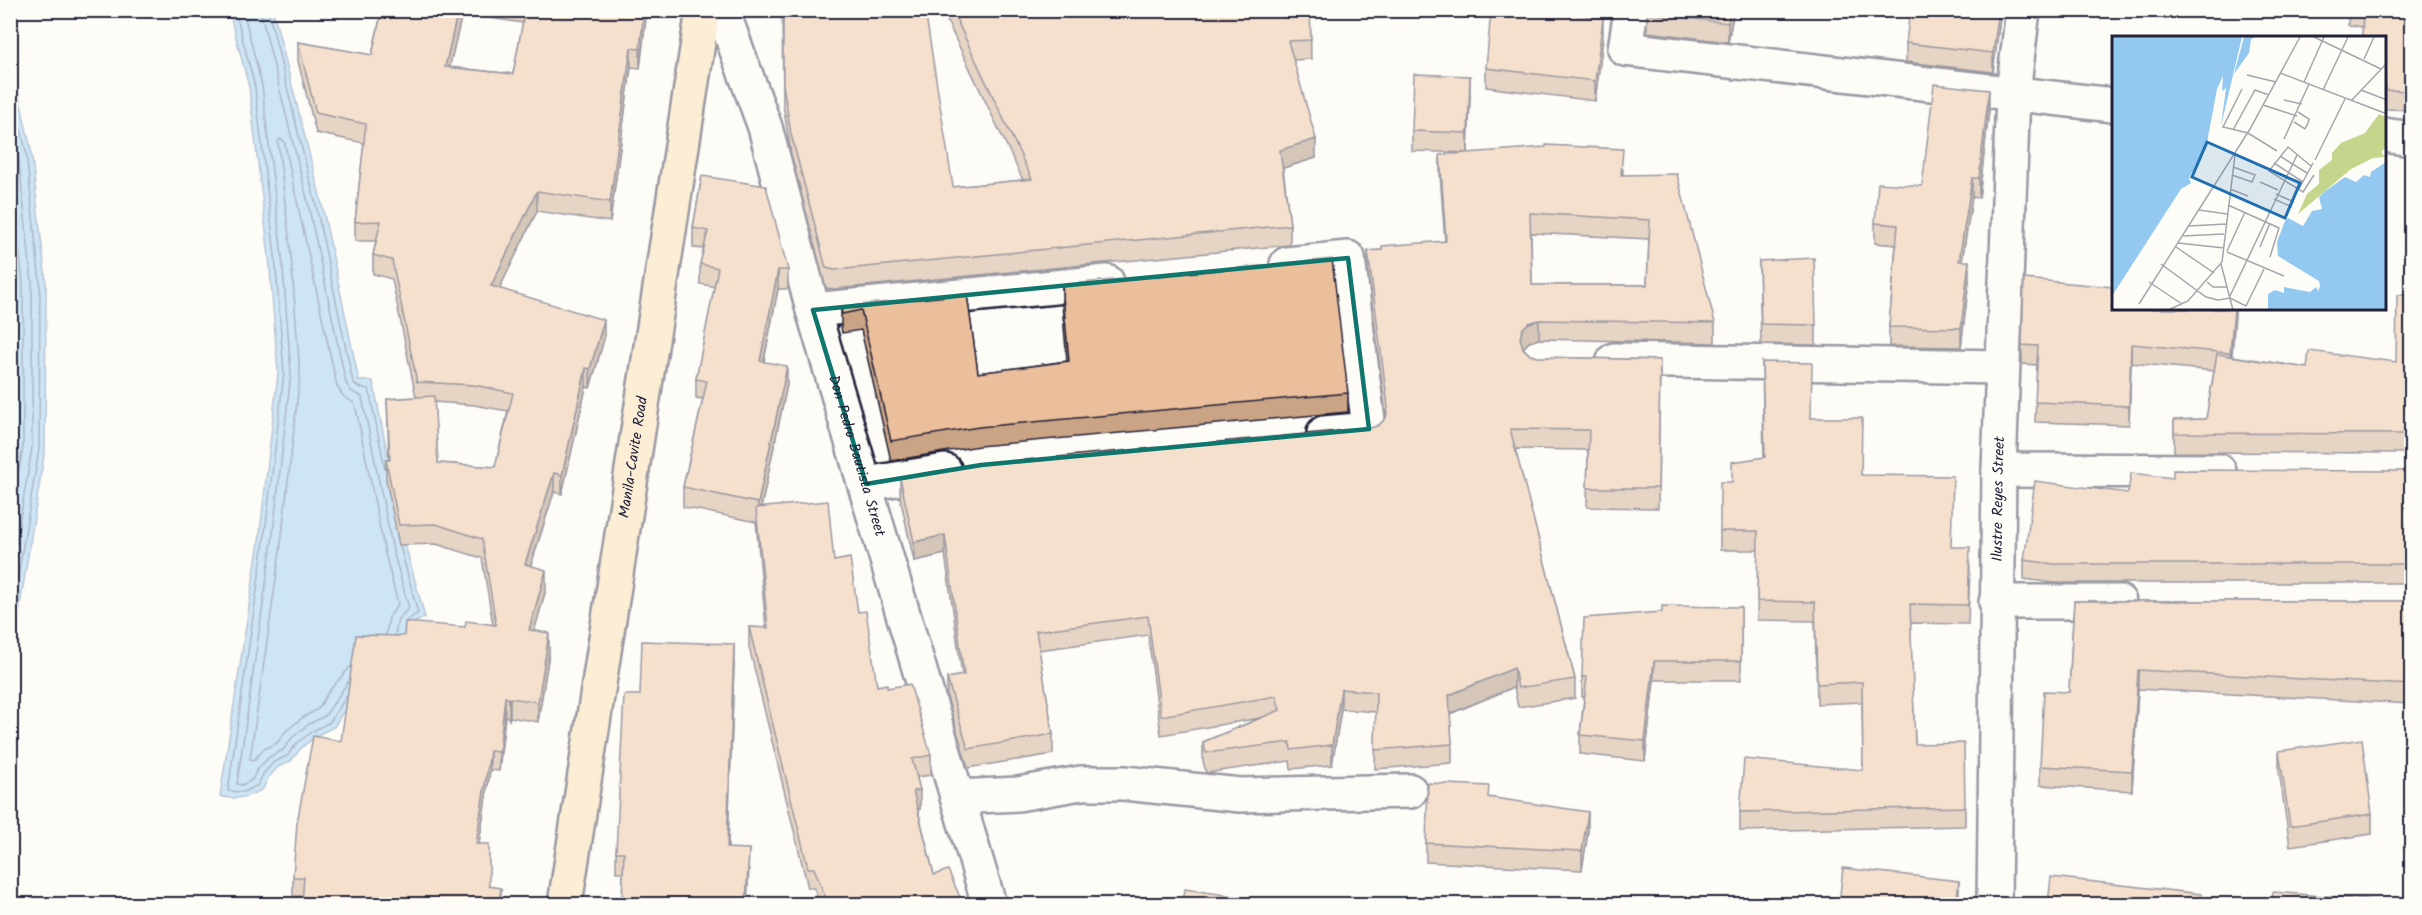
<svg xmlns="http://www.w3.org/2000/svg" width="2422" height="915" font-family="Kalam,sans-serif">
  <rect width="100%" height="100%" fill="#fdfcf7"/>
  <filter id="ink" filterUnits="userSpaceOnUse"><feTurbulence type="fractalNoise" baseFrequency=".0167" numOctaves="2"/><feDisplacementMap in="SourceGraphic" scale="12" xChannelSelector="R" yChannelSelector="G"/><feConvolveMatrix kernelMatrix="1 2 1 2 8 2 1 2 1" color-interpolation-filters="sRGB"/></filter>
  <g filter="url(#ink)">
    <g fill="#93c9f1" stroke="#6686a8" stroke-width="1.5">
      <path d="M229,11H273L321,200L359,381H373L406,548L425,617L410,625L406,652L347,705L334,727L317,735L301,748L291,761L278,767L268,778L263,789C248,797 237,801 220,796L259,541L278,373L269,257L249,87Z"/>
      <polygon points="11,59 31,150 46,282 45,449 11,662"/>
    </g>
    <g fill="none" stroke-linecap="round" stroke-linejoin="round">
      <g stroke="#4f6584" stroke-width="1.5">
        <polyline points="235,10 255,87 275,256 284,373 264,541 228,791 244,792 258,785 263,774 274,762 287,756 297,743 313,731 330,722 346,697"/>
        <polyline points="243,10 262,86 282,256 291,373 272,542 237,784 242,785 252,780 257,770 269,757 283,750 292,738 309,724 325,716 348,682"/>
        <polyline points="260,10 308,203 346,383 351,391 362,397 393,551 409,608 398,619 395,634"/>
        <polyline points="268,10 315,201 353,382 358,387 369,389 385,469"/>
        <polyline points="10,86 26,151 40,283 39,449 10,625"/>
        <polyline points="10,119 18,152 32,283 32,448 10,578"/>
        <polyline points="10,166 23,283 23,447 10,522"/>
        <polyline points="400,546 418,613 406,621"/>
        <polyline points="350,667 329,691 318,709 302,718 286,731 277,743 264,749 254,760 250,759 281,544 300,375 291,255 278,142 280,139 284,141 337,386 343,396 355,404 385,553 398,604 389,617 386,634"/>
      </g>
      <g stroke="#22223b" stroke-width="38">
        <g id="minor">
          <path id="s1" d="M722,10L765,127L813,310L989,904"/>
          <polyline points="1631,10 1625,49 2113,105"/>
          <polyline points="2384,135 2412,139"/>
          <polyline points="1287,264 1348,258 1369,429 1324,433"/>
          <polyline points="813,310 1107,282"/>
          <polyline points="1614,360 2002,367"/>
          <polyline points="1999,470 2219,471"/>
          <polyline points="866,484 945,471"/>
          <polyline points="1996,602 2119,602"/>
          <polyline points="957,797 1018,794 1081,783 1124,783 1240,795 1410,791"/>
          <path id="s2" d="M1994,904L1999,470L2013,93L2023,10"/>
        </g>
      </g>
      <g stroke="#22223b" stroke-width="38">
        <g id="major">
          <path id="s3" d="M565,904L703,10"/>
        </g>
      </g>
      <use href="#minor" stroke="#fdfcf7" stroke-width="33"/>
      <use href="#major" stroke="#fbddab" stroke-width="33"/>
    </g>
    <g fill="#caa485" stroke="#22223b" stroke-width="1.5" fill-rule="evenodd">
      <path d="M382,10H647L640,68L631,67L610,222L537,211L499,289L604,339L590,388L586,387L562,494L554,492L531,565L546,589L534,631L549,653L538,722L510,717L509,720L508,717L505,716L499,771L490,770L479,844L489,886L501,904L293,896V877L341,741L404,636L465,627L493,625L482,558L436,544L399,545L386,479V460H389L387,399L416,397L392,279L373,274V255L376,241H355V222L364,143L316,133L298,61V42L372,55ZM462,14L523,23L513,74L449,67ZM434,402L474,405L508,411L495,467L438,463Z"/>
      <polygon points="782,10 953,187 1023,180 947,21 947,10 1310,10 1311,59 1293,60 1316,158 1283,168 1290,225 1290,245 835,289 826,288 791,154 783,104"/>
      <polygon points="1647,10 1734,10 1728,42 1647,32"/>
      <polygon points="2001,10 1993,72 1906,62 1906,43"/>
      <polygon points="2194,10 2211,10 2211,13"/>
      <polygon points="2223,10 2253,10 2252,15"/>
      <polygon points="2348,10 2412,10 2412,110 2385,109 2385,38 2362,27 2348,25"/>
      <polygon points="1603,38 1595,101 1486,87 1486,68"/>
      <polygon points="1470,95 1468,153 1412,151 1412,131"/>
      <polygon points="1989,110 1979,198 1972,197 1962,261 1969,281 1961,347 1889,346 1889,327 1896,245 1875,243 1875,223 1922,186"/>
      <path d="M1440,155L1623,169V175L1715,323V343L1539,339L1529,342L1523,348L1530,355L1538,357L1660,360L1658,508L1587,507L1588,450L1515,449L1575,679V698L1518,707L1514,687L1450,714L1452,744V763L1375,769L1376,712L1341,709L1332,765L1291,769L1290,761L1206,773L1203,761V742L1260,718L1161,735L1148,635L1039,650L1053,734V754L968,768L947,697V678L962,675L945,554L914,561L900,497V478L1371,428L1379,425L1386,418V416L1368,270V251L1382,250L1445,242L1440,174ZM1531,233L1649,239L1647,285H1532Z"/>
      <polygon points="702,176 788,270 788,289 778,289 764,361 787,385 761,507 834,561 858,612 877,686 887,688 931,755 931,775 917,777 920,809 918,810 934,875 963,904 820,904 814,888 808,888 749,647 749,627 766,628 756,522 683,507 683,487 703,399 696,398 696,379 715,287 700,284 700,264 704,249 693,248 693,228"/>
      <polygon points="1759,261 1816,325 1816,345 1761,344"/>
      <polygon points="1062,285 1348,393 1348,412 979,446 891,461 861,330 842,333 841,326 841,307 967,294 978,373 1067,361 1062,305"/>
      <polygon points="2412,295 2412,453 2174,452 2174,420 2206,419 2214,371 2131,363 2129,425 2035,422 2037,365 2022,364 2022,345 2235,309 2232,356 2307,368 2396,362"/>
      <polygon points="1762,362 1862,475 1951,547 1970,566 1968,624 1910,623 1915,744 1965,807 1965,826 1740,831 1740,812 1863,770 1862,702 1817,704 1815,621 1757,620 1758,550 1720,550 1720,531 1732,482 1764,457"/>
      <polygon points="2412,471 2412,583 2054,583 2024,579 2024,560 2128,493 2173,478"/>
      <polygon points="2074,601 2412,601 2412,704 2138,689 2132,791 2040,785 2040,766 2069,692"/>
      <polygon points="1741,607 1741,680 1654,680 1645,761 1580,754 1580,735 1584,697 1582,697 1582,677"/>
      <polygon points="734,663 728,848 749,869 747,904 622,904 623,872 616,872 616,852 640,695"/>
      <polygon points="2279,751 2372,814 2372,834 2290,846 2279,771"/>
      <polygon points="1588,831 1582,870 1426,862 1426,843"/>
    </g>
    <g fill="#a4866c" stroke="#22223b" stroke-width="1.5">
      <polygon points="458,10 462,10 462,14 445,86 445,67"/>
      <polygon points="644,10 647,10 640,68 640,49"/>
      <polygon points="1730,10 1734,10 1728,42 1728,23"/>
      <polygon points="1999,10 2001,11 1993,72 1993,53"/>
      <polygon points="1603,18 1603,38 1595,101 1595,81"/>
      <polygon points="631,48 631,67 610,222 610,202"/>
      <polygon points="1470,76 1470,95 1468,153 1468,133"/>
      <polygon points="1989,90 1989,110 1979,198 1979,178"/>
      <polygon points="1316,139 1316,158 1280,169 1280,150"/>
      <polygon points="1972,178 1972,197 1959,280 1959,261"/>
      <polygon points="537,191 537,211 491,306 491,286"/>
      <polygon points="1969,261 1969,281 1961,347 1961,328"/>
      <polygon points="778,270 778,289 760,380 760,361"/>
      <polygon points="2234,309 2235,309 2235,317 2230,372 2230,353"/>
      <polygon points="604,320 604,339 590,388 590,369"/>
      <polygon points="1539,320 1539,339 1529,342 1523,348 1520,338 1523,328 1529,323"/>
      <polygon points="2131,344 2131,363 2129,425 2129,406"/>
      <polygon points="787,366 787,385 758,522 758,503"/>
      <polygon points="586,368 586,387 562,494 562,475"/>
      <polygon points="554,473 554,492 525,583 525,564"/>
      <polygon points="945,535 945,554 914,561 914,542"/>
      <polygon points="546,570 546,589 529,650 529,630"/>
      <polygon points="549,633 549,653 538,722 538,702"/>
      <polygon points="734,644 734,663 727,868 727,848"/>
      <polygon points="1654,661 1654,680 1645,761 1645,741"/>
      <polygon points="1514,668 1514,687 1449,714 1449,695"/>
      <polygon points="2138,670 2138,689 2132,791 2132,771"/>
      <polygon points="1341,689 1341,709 1332,765 1332,745"/>
      <polygon points="505,697 505,716 499,771 499,752"/>
      <polygon points="510,698 510,717 509,720 509,701"/>
      <polygon points="490,751 490,770 476,863 476,844"/>
      <polygon points="920,790 920,809 913,811 913,791"/>
      <polygon points="1588,812 1588,831 1582,870 1582,851"/>
      <polygon points="749,849 747,904 746,904"/>
      <polygon points="1959,881 1959,900 1958,904 1956,904"/>
      <polygon points="501,888 501,904 499,904"/>
    </g>
    <g fill="#ebbf9b" stroke="#22223b" stroke-width="1.5" fill-rule="evenodd">
      <polygon points="382,10 458,10 445,67 513,74 525,10 644,10 640,49 631,48 610,202 537,191 491,286 604,320 590,369 586,368 562,475 554,473 525,564 546,570 529,630 549,633 538,702 510,698 509,701 508,698 505,697 499,752 490,751 476,844 489,844 489,886 501,888 499,904 302,904 304,877 293,877 297,823 313,736 341,741 356,635 404,636 405,622 465,627 466,621 496,625 482,539 436,524 399,525 386,460 390,460 387,399 434,396 438,463 495,467 513,393 474,385 417,382 392,260 373,255 381,221 355,222 366,124 316,113 298,42 372,55"/>
      <polygon points="783,10 925,10 953,187 1032,179 952,10 1310,10 1311,40 1288,41 1316,139 1280,150 1290,225 835,270 826,268 791,134 783,84"/>
      <polygon points="1491,10 1538,10 1603,18 1595,81 1486,68"/>
      <polygon points="1647,10 1730,10 1728,23 1647,13"/>
      <polygon points="1910,10 1999,10 1993,53 1906,43"/>
      <polygon points="2363,10 2412,10 2412,91 2385,90 2385,38 2362,38"/>
      <polygon points="1414,74 1470,76 1468,133 1412,131"/>
      <polygon points="1934,84 1989,90 1979,178 1972,178 1959,261 1969,261 1961,328 1889,327 1898,225 1875,223 1878,183 1922,186"/>
      <path d="M1546,145L1623,149L1621,175L1677,174L1715,323L1539,320L1529,323L1523,328L1520,338L1523,348L1530,355L1538,357L1660,360L1658,488H1587L1589,430L1510,429L1575,679L1518,688L1514,668L1449,695L1452,744L1375,750L1376,692L1341,689L1332,745L1291,750L1290,742L1206,753L1203,742L1280,710L1276,696L1161,716L1148,616L1036,631L1053,734L968,749L947,678L964,675L945,535L914,542L900,478L983,464L1371,428L1379,425L1386,418L1388,407L1368,251L1382,250V246L1446,241L1440,155L1546,147ZM1530,213L1650,220L1647,285H1532Z"/>
      <polygon points="702,176 766,186 788,270 778,270 760,361 787,366 758,503 683,487 707,381 696,379 718,268 700,264 708,231 693,228"/>
      <polygon points="1814,258 1816,325 1761,324 1759,261"/>
      <polygon points="1332,259 1348,393 979,427 891,441 861,310 842,314 841,307 967,294 978,373 1069,361 1062,285"/>
      <polygon points="2024,279 2113,287 2113,309 2234,309 2230,353 2131,344 2129,406 2035,402 2038,346 2022,345"/>
      <polygon points="2397,295 2412,295 2412,434 2174,433 2174,420 2206,419 2217,354 2307,368 2309,351 2396,362"/>
      <polygon points="1762,362 1812,363 1811,418 1862,418 1861,475 1953,476 1951,547 1970,547 1968,605 1910,604 1915,744 1964,743 1965,807 1740,812 1744,759 1863,770 1862,682 1817,684 1815,602 1757,601 1758,531 1720,531 1720,482 1732,482 1732,462 1765,457"/>
      <polygon points="2173,470 2412,471 2412,564 2054,564 2024,560 2035,481 2128,493 2131,473 2173,478"/>
      <polygon points="828,501 834,561 850,558 858,612 866,611 877,686 887,684 887,688 910,684 931,755 912,759 920,790 913,791 934,875 948,870 963,904 828,904 814,868 808,868 749,627 768,628 756,508"/>
      <polygon points="2074,601 2412,601 2412,685 2138,670 2132,771 2040,766 2044,691 2069,692"/>
      <polygon points="1662,606 1741,607 1741,661 1654,661 1645,741 1580,735 1587,677 1582,677 1584,618 1662,612"/>
      <polygon points="642,641 734,644 727,848 749,849 746,904 622,904 624,852 616,852 624,695 640,695"/>
      <polygon points="2362,739 2372,814 2290,826 2279,751"/>
      <polygon points="1428,783 1489,786 1488,797 1588,812 1582,851 1426,843"/>
      <polygon points="1843,868 1959,881 1956,904 1839,904"/>
      <polygon points="2051,877 2201,894 2200,904 2048,904"/>
      <polygon points="1185,889 1287,904 1183,904"/>
      <polygon points="2273,892 2412,903 2412,904 2272,904"/>
      <polygon points="1098,899 1099,904 1066,904"/>
    </g>
  </g>
  <path d="M0 0H2422V915H0ZM1348,258L1369,429L981,465L866,484L813,310Z" fill="#fdfcf7" fill-opacity=".55" fill-rule="evenodd"/>
  <path fill="none" stroke="#0f766e" stroke-width="4.5" stroke-linejoin="round" d="M1348,258L1369,429L981,465L866,484L813,310Z"/>
  <g text-anchor="middle" dominant-baseline="central" stroke-width="5" stroke-linejoin="round" paint-order="stroke">
    <g font-size="15" fill="#22223b" stroke="#fdfcf7">
      <text stroke="none"><textPath href="#s1" startOffset="466">Don Pedro Bautista Street</textPath></text>
      <text stroke="none"><textPath href="#s3" startOffset="452">Manila-Cavite Road</textPath></text>
      <text stroke="none"><textPath href="#s2" startOffset="405">Ilustre Reyes Street</textPath></text>
    </g>
  </g>
  <g transform="translate(2112 36)">
    <rect width="274" height="274" fill="#fdfcf7"/>
    <path d="M267,78L274,81V111L269,116L273,121L261,122L239,133L186,178L195,158L207,148V134L220,124V117L229,107L253,97Z" fill="#c4d68b"/>
    <path d="M0,1H130L109,90L114,52L110,55L111,40L105,53L94,112L77,142L79,147L69,153L0,260ZM132,1H143L139,3L137,17L122,38ZM274,126V274H156V258L163,254L172,257V251L198,256L204,251L206,255L208,250L207,245L166,220L165,206L173,185L176,182L191,190L200,175L210,173L207,161L212,156L233,141L244,146L252,139L258,141L259,136Z" fill="#93c9f1"/>
    <path fill="none" stroke="#a5a5ac" stroke-width="1.5" d="M202,1L269,33M252,23L262,1M168,37L275,78M135,39L164,46M192,46L212,1M130,53L111,91L136,97L165,115M211,54L236,1M249,54L275,64M172,64L190,68M239,65L275,27M151,69L185,80M182,86L193,93L196,87L197,83L186,76M121,94L143,54L157,59M172,103L197,48M168,120L195,137M203,124L233,63M162,127L191,146M199,130L176,111L157,135L191,156L202,139M120,139L140,146L143,139L121,131M148,146L166,154M118,153L136,160M187,153L201,127M164,158L182,166M162,163L180,171M116,169L167,192L158,221M87,174L115,178M77,190L114,188M71,200L112,198M66,207L112,212M64,211L102,237M148,211L158,187M115,215L133,176M115,216L172,240M49,228L94,261L106,264L118,262L134,270L152,233M109,228L121,274M37,246L70,268M95,246L101,251H115M118,260L185,119M27,268L138,93L188,1M56,274L76,265L110,226L123,119"/>
    <path fill="#1f6fb2" fill-opacity="0.15" stroke="#1f6fb2" stroke-width="3" d="M95,106L188,147L173,182L80,141Z"/>
    <rect width="274" height="274" fill="none" stroke="#22223b" stroke-width="3"/>
  </g>
  <rect width="2422" height="915" fill="none" stroke="#fdfcf7" stroke-width="36"/>
  <rect x="18" y="18" width="2386" height="879" fill="none" stroke="#22223b" stroke-width="2" filter="url(#ink)"/>
</svg>
